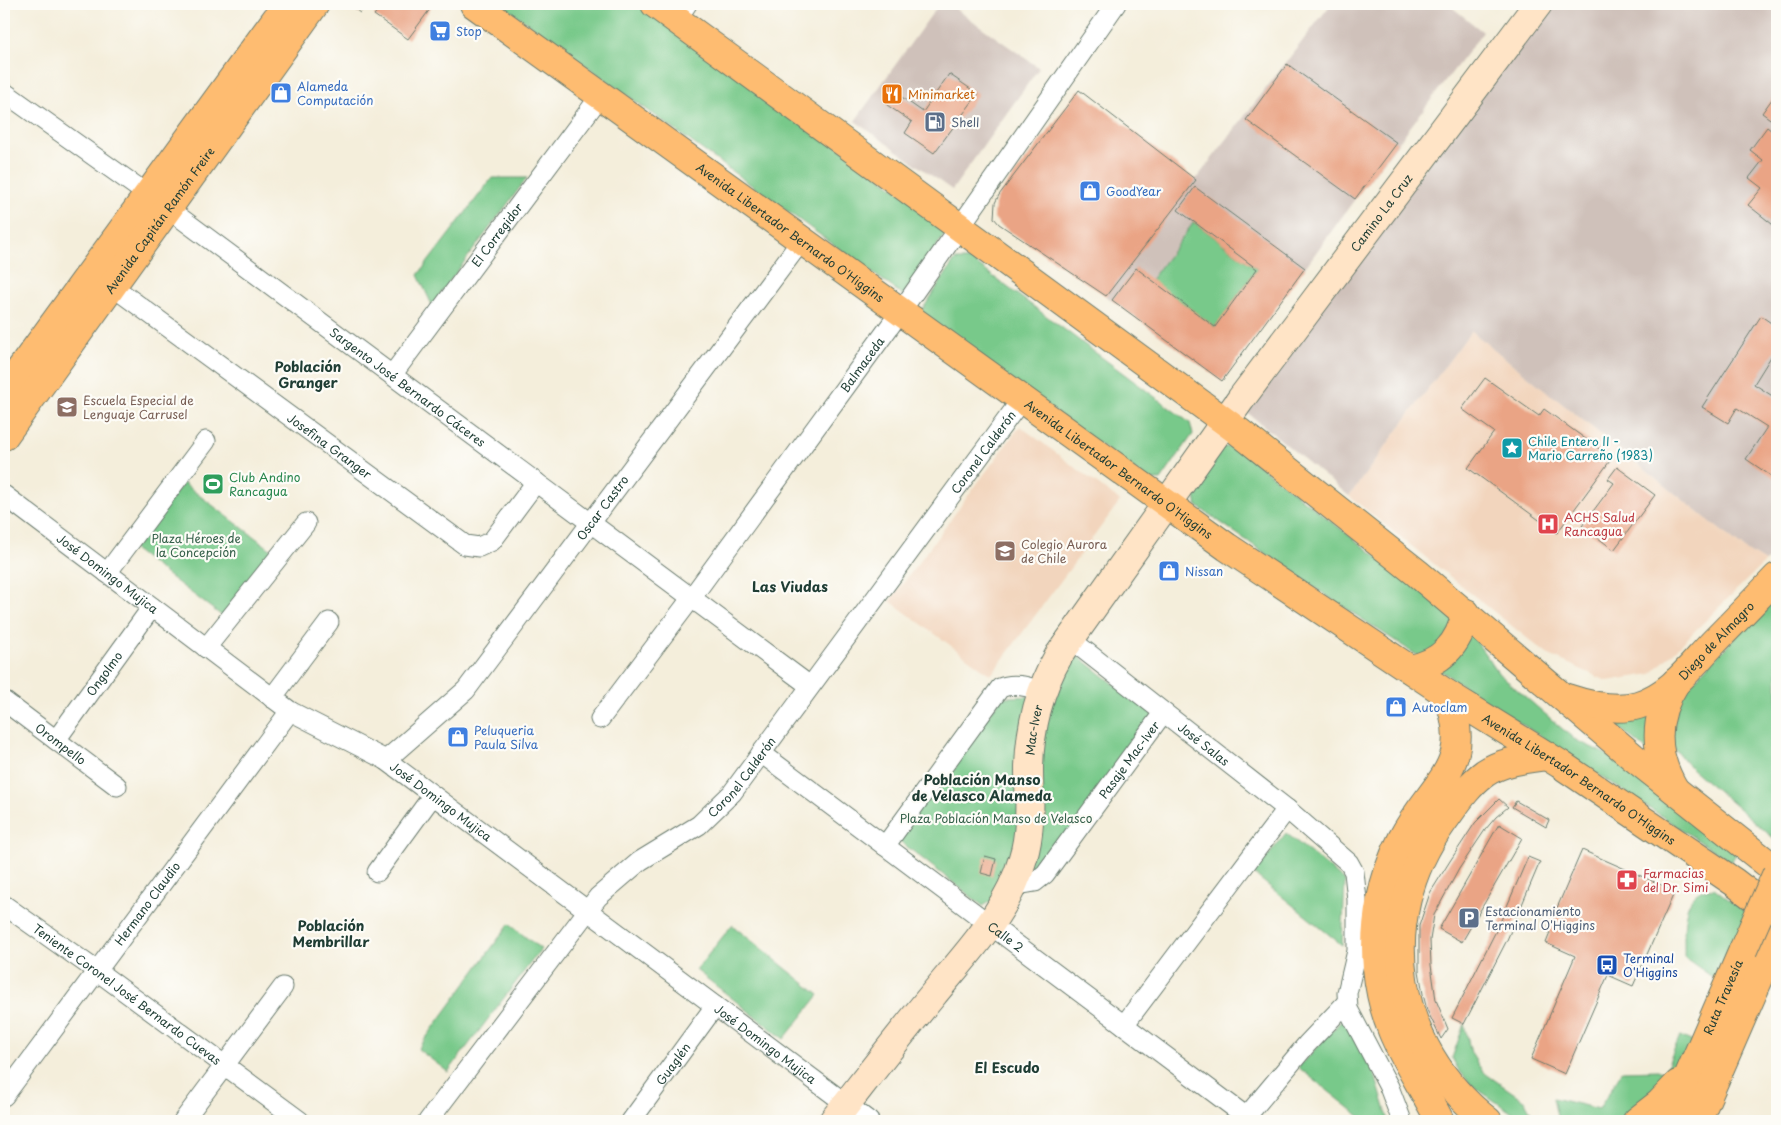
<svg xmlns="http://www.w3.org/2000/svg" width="1781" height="1125" font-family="'Playpen Sans',sans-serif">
  <rect width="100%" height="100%" fill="#fdfcf7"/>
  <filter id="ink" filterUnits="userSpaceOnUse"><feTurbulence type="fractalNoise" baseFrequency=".02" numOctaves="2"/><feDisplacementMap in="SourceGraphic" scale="10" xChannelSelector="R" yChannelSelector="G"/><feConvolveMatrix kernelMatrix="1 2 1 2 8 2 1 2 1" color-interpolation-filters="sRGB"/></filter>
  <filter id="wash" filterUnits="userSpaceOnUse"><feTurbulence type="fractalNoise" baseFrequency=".0096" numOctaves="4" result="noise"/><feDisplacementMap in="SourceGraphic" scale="20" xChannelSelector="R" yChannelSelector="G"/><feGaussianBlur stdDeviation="1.12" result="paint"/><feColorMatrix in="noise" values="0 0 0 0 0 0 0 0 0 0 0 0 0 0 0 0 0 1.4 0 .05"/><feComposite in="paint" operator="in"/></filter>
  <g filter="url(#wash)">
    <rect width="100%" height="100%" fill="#f4eedb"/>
    <g fill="#f2d5bd">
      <polygon points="1471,331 1747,551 1765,562 1651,674 1607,681 1547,654 1349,496"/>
      <polygon points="1020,426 1120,501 991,675 890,601"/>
    </g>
    <g fill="#cfc1ba">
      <polygon points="939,4 949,4 1039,68 952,190 855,121"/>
      <polygon points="1331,4 1448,4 1483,32 1355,199 1222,381 1106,296"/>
      <polygon points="1548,4 1777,4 1777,551 1765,562 1747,551 1471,331 1349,496 1243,409"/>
    </g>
    <g fill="#78c98a" stroke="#4c835f">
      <polygon points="501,4 645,4 949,228 903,295"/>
      <polygon points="492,178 527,178 432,305 418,275"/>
      <polygon points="1194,222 1257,269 1215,327 1151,280"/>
      <polygon points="955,260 971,260 1190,423 1193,434 1161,480 1148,480 920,313"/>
      <polygon points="1222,447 1235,447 1421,591 1469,631 1499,674 1574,739 1618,760 1736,854 1731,862 1318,590 1197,506 1193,488"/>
      <polygon points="183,483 277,554 226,619 133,549"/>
      <polygon points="1777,594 1777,841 1690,767 1672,746 1670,735 1682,693"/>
      <polygon points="1072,651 1155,716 1042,871 983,906 896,838 1002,697 1046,696"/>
      <polygon points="1651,704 1655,757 1600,712"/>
      <polygon points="1286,833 1345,881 1342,945 1254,874"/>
      <path d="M1714,888L1748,914L1718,981L1684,957C1685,938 1680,903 1699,892C1703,889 1710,889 1714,888Z"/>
      <polygon points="509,924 541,949 448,1072 418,1049"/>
      <polygon points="732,925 819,995 784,1039 696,970"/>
      <polygon points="1345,1017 1374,1072 1389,1121 1366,1121 1298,1067"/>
      <polygon points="1464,1024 1471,1053 1479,1066 1486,1074 1525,1101 1536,1121 1524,1121 1470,1084 1458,1069 1452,1058"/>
      <polygon points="1680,1036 1693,1042 1689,1056 1629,1121 1558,1121 1553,1098 1599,1109 1622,1071 1658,1070 1664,1073"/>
    </g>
    <g id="blocks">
      <g fill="#eaa485">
        <polygon points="348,4 367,4 360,13"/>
        <polygon points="383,4 431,4 433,5 408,39 374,15"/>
        <polygon points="1287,64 1397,143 1355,199 1246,120"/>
        <polygon points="949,74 978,94 934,153 905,133 912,122 887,105 896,93 923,112"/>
        <polygon points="1079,90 1196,180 1106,296 999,224 994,218 995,203 999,195"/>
        <polygon points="1775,95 1777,96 1777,124 1762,113"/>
        <polygon points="1767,127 1777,135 1777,228 1748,205 1762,188 1749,178 1763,160 1750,150"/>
        <polygon points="1195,187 1305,268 1222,381 1112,300 1136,268 1215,327 1257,269 1178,210"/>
        <polygon points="1761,316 1777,327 1777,347 1754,384 1777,399 1777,480 1746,459 1767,427 1737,408 1728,423 1702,407"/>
        <polygon points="1485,378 1539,416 1544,409 1612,458 1557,533 1468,468 1494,432 1462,409"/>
        <polygon points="1617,467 1655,495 1614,550 1582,526 1614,483 1608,479"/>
        <polygon points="1499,799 1508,807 1496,817 1485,830 1459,869 1434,915 1430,940 1431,965 1436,1000 1448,1029 1441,1039 1427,1010 1423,994 1419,971 1419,926 1430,893 1450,861 1475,823"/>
        <polygon points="1516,801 1549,820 1546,827 1512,807"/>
        <polygon points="1499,824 1522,838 1462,942 1439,929"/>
        <polygon points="1582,850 1675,891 1633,986 1608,975 1565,1074 1531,1059 1575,956 1546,943 1550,933 1547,931"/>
        <polygon points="985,856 996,859 992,876 981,873"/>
        <polygon points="1528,857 1540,862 1507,940 1464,1024 1452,1018 1499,925"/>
      </g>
    </g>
  </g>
  <g filter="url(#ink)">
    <use href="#blocks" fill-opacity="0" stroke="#6a7b6e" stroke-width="1"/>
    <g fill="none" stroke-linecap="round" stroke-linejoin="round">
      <g stroke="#6a7b6e" stroke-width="21">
        <g id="street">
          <polyline points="676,20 687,4"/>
          <path id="s1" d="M4,92L182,219L810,686"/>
          <path id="s2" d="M112,286L465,545L479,547L492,541L536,482"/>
          <path id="s3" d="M392,375L601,95"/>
          <path id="s4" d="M4,495L290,711L386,760L869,1121"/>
          <polyline points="107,573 206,441"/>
          <path id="s5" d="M1070,639L1287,809L1349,863L1354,872L1357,900V951L1347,993L1348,1009L1389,1087L1402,1121"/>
          <polyline points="206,648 306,523"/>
          <polyline points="272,698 329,622"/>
          <path id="s6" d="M4,701L117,786"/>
          <path id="s7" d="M600,719L684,608L901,311L1116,4"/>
          <path id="s8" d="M56,740L152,607"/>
          <path id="s9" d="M761,753L1252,1121"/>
          <path id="s10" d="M386,760L466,690L802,240"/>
          <path d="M885,846L1000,688C1014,682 1028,687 1042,691"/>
          <polyline points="377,872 433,795"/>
          <path id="s11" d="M1012,886L1035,882L1045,874L1163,713"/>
          <path id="s12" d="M4,905L97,971L300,1121"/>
          <polyline points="1124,1025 1287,809"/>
          <path id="s13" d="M4,1096L290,711"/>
          <polyline points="1246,1117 1307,1044 1347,1002"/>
          <polyline points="183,1121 283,987"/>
          <path id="s14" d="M428,1121L598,897L640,861L699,825L732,793L1022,399"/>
          <path id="s15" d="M631,1121L715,1006"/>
        </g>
      </g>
      <g stroke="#6a7b6e" stroke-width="30">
        <g id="secondary">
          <path id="s16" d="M833,1121C866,1079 898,1037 932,996C966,954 1008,912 1023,858C1032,829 1029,797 1029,767C1030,727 1039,690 1059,655L1241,399L1538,4"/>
        </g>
      </g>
      <g stroke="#6a7b6e" stroke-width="30">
        <g id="primary">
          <path id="s17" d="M474,4L1227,547L1447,694L1560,764L1734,882L1777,915"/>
          <polyline points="655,4 1238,431 1417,573 1633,757 1777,871"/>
          <polyline points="4,392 287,4"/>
          <path id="s18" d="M4,436L315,4"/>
          <path d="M1410,669C1442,663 1459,644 1466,613"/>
          <path id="s19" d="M1567,698C1588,705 1615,712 1638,705C1670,696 1691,666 1713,643C1735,621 1756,599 1777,577"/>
          <path d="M1675,790C1653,754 1653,717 1676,682"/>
        </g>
      </g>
      <g stroke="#6a7b6e" stroke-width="30">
        <g id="highway">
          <path d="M1440,1121C1411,1064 1384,1036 1377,968C1373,925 1382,877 1402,839C1432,781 1477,767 1447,694"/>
          <path d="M1488,1121C1393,1047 1372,920 1443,822C1456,804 1467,786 1485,773C1503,761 1526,759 1547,756"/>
          <polyline points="1637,1121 1660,1103 1678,1084"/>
          <path id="s20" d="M1669,1121L1743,950"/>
          <polyline points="1697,1121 1777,937"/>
        </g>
      </g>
      <use href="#street" stroke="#fff" stroke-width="19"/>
      <use href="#secondary" stroke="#ffe4c6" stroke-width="28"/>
      <use href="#primary" stroke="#febc71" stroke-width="28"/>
      <use href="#highway" stroke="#febc71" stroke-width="28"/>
      <g stroke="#6a7b6e" stroke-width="30" stroke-linecap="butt">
        <polyline id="highway-bridge" points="1743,950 1777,873"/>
      </g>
      <use href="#highway-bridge" stroke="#febc71" stroke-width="28"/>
    </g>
  </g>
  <defs>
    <g id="supermarket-square" transform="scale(1.125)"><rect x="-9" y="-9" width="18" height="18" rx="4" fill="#3f7fe0" stroke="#fdfcf7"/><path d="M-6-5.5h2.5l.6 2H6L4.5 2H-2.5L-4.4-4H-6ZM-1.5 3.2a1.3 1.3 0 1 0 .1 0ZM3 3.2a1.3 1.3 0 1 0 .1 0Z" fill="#fff"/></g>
    <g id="shop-square" transform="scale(1.125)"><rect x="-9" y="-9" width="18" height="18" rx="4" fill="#3f7fe0" stroke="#fdfcf7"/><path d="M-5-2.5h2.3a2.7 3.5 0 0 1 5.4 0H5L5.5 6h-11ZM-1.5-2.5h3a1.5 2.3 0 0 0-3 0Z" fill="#fff"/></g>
    <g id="restaurant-square" transform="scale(1.125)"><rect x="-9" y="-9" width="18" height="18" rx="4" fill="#e8710a" stroke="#fdfcf7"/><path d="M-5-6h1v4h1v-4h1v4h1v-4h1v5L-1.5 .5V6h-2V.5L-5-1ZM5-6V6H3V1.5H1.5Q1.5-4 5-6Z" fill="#fff"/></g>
    <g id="fuel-square" transform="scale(1.125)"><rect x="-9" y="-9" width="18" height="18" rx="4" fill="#5c6f8a" stroke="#fdfcf7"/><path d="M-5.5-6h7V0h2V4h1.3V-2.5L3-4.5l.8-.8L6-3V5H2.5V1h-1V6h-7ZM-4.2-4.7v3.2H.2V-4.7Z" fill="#fff"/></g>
    <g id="school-square" transform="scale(1.125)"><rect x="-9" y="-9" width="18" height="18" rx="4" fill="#8d6e63" stroke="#fdfcf7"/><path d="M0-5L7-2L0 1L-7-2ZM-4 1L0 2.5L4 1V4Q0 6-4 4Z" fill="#fff"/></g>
    <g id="sight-square" transform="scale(1.125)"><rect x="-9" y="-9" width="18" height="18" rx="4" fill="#0f9aa8" stroke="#fdfcf7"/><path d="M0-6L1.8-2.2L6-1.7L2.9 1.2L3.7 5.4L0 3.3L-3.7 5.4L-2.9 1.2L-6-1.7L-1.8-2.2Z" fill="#fff"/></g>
    <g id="stadium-square" transform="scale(1.125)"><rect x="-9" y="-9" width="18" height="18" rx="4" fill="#2e9e5b" stroke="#fdfcf7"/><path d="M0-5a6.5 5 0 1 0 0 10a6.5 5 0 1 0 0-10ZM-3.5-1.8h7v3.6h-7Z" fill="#fff"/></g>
    <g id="hospital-square" transform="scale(1.125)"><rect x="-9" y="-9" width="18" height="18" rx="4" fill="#e0444e" stroke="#fdfcf7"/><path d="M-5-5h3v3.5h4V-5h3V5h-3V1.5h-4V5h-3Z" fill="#fff"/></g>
    <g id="pharmacy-square" transform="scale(1.125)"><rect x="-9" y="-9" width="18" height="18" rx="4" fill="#e0444e" stroke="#fdfcf7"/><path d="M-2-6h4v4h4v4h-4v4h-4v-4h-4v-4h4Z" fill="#fff"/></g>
    <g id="parking-square" transform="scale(1.125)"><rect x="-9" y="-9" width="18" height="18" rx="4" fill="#5c6f8a" stroke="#fdfcf7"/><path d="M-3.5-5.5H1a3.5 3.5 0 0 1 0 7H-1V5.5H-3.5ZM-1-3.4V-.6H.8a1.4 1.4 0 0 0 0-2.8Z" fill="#fff"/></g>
    <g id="bus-square" transform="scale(1.125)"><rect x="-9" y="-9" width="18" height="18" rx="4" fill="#1a4fb4" stroke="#fdfcf7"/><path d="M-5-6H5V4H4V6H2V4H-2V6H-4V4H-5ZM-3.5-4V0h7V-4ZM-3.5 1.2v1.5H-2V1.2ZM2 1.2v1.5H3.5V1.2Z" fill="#fff"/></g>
  </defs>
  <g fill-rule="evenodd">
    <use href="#supermarket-square" x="440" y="31"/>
    <use href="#shop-square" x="281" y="93"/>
    <use href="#restaurant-square" x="892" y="94"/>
    <use href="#fuel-square" x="935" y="122"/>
    <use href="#shop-square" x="1090" y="191"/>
    <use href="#school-square" x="67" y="407"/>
    <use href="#sight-square" x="1512" y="448"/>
    <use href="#stadium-square" x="213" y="484"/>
    <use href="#hospital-square" x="1548" y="524"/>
    <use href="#school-square" x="1005" y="551"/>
    <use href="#shop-square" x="1169" y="571"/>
    <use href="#shop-square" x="1396" y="707"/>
    <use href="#shop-square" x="458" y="737"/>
    <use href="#pharmacy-square" x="1627" y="880"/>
    <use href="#parking-square" x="1469" y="918"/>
    <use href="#bus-square" x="1607" y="965"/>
  </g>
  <g text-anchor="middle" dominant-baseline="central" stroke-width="4.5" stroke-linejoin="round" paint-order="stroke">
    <g font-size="12" fill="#366cbe" stroke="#fdfcf7" text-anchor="start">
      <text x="456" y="31">Stop</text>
      <text x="297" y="86">Alameda<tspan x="297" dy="14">Computación</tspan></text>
      <text x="1106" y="191">GoodYear</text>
      <text x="1185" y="571">Nissan</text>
      <text x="1412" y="707">Autoclam</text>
      <text x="474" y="730">Peluqueria<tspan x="474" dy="14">Paula Silva</tspan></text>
    </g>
    <g font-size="12" fill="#c56008" stroke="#fdfcf7" text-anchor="start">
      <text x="908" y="94">Minimarket</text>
    </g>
    <g font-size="12" fill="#4e5e75" stroke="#fdfcf7" text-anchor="start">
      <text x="951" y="122">Shell</text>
      <text x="1485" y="911">Estacionamiento<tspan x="1485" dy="14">Terminal O'Higgins</tspan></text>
    </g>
    <g font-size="12" fill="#1f3d34" stroke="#fdfcf7">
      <text stroke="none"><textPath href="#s16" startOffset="1082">Camino La Cruz</textPath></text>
      <text stroke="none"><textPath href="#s18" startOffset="266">Avenida Capitán Ramón Freire</textPath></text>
      <text stroke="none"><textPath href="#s17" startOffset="390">Avenida Libertador Bernardo O'Higgins</textPath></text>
      <text stroke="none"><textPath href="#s3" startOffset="175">El Corregidor</textPath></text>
      <text stroke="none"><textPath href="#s7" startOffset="441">Balmaceda</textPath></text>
      <text stroke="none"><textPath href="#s1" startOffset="500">Sargento José Bernardo Cáceres</textPath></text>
      <text stroke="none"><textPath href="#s2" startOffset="270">Josefina Granger</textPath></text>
      <text stroke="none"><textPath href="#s14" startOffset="875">Coronel Calderón</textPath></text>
      <text stroke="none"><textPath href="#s17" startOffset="795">Avenida Libertador Bernardo O'Higgins</textPath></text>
      <text stroke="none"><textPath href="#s10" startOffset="334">Oscar Castro</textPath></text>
      <text stroke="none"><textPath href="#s4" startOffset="130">José Domingo Mujica</textPath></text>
      <text stroke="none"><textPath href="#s19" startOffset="175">Diego de Almagro</textPath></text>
      <text stroke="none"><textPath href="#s8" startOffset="82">Ongolmo</textPath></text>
      <text stroke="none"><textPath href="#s16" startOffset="455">Mac-Iver</textPath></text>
      <text stroke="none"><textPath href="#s6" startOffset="71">Orompello</textPath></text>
      <text stroke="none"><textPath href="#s5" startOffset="170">José Salas</textPath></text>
      <text stroke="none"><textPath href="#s11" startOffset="178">Pasaje Mac-Iver</textPath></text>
      <text stroke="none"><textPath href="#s14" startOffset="470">Coronel Calderón</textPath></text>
      <text stroke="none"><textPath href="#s17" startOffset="1350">Avenida Libertador Bernardo O'Higgins</textPath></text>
      <text stroke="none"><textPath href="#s4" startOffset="535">José Domingo Mujica</textPath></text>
      <text stroke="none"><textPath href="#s13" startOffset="240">Hermano Claudio</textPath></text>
      <text stroke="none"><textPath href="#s9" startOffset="306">Calle 2</textPath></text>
      <text stroke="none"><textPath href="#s12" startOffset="152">Teniente Coronel José Bernardo Cuevas</textPath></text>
      <text stroke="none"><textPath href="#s20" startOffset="135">Ruta Travesía</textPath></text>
      <text stroke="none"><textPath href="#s4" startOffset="940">José Domingo Mujica</textPath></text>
      <text stroke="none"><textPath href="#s15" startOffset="71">Guaglén</textPath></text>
    </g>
    <g font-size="12" fill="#785e54" stroke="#fdfcf7" text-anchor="start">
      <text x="83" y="400">Escuela Especial de<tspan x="83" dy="14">Lenguaje Carrusel</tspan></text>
      <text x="1021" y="544">Colegio Aurora<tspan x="1021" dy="14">de Chile</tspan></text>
    </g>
    <g font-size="12" fill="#0d838f" stroke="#fdfcf7" text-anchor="start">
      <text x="1528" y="441">Chile Entero II -<tspan x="1528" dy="14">Mario Carreño (1983)</tspan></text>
    </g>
    <g font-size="12" fill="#27864d" stroke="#fdfcf7" text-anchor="start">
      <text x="229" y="477">Club Andino<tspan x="229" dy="14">Rancagua</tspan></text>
    </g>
    <g font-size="12" fill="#be3a42" stroke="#fdfcf7" text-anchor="start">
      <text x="1564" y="517">ACHS Salud<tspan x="1564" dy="14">Rancagua</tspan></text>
      <text x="1643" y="873">Farmacias<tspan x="1643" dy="14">del Dr. Simi</tspan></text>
    </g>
    <g font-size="12" fill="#35604a" stroke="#fdfcf7">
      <text x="196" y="538">Plaza Héroes de<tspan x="196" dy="14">la Concepción</tspan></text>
      <text x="996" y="818">Plaza Población Manso de Velasco</text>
    </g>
    <g font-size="12" fill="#164399" stroke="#fdfcf7" text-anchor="start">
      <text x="1623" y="958">Terminal<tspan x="1623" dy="14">O'Higgins</tspan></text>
    </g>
    <g font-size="14" font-weight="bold" fill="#1f3d34" stroke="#fdfcf7">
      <text x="308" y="366">Población<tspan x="308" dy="16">Granger</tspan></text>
      <text x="790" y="586">Las Viudas</text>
      <text x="982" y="779">Población Manso<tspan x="982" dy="16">de Velasco Alameda</tspan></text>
      <text x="331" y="925">Población<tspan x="331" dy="16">Membrillar</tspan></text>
      <text x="1007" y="1067">El Escudo</text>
    </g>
  </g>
  <rect width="1781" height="1125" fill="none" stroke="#fdfcf7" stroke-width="20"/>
</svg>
